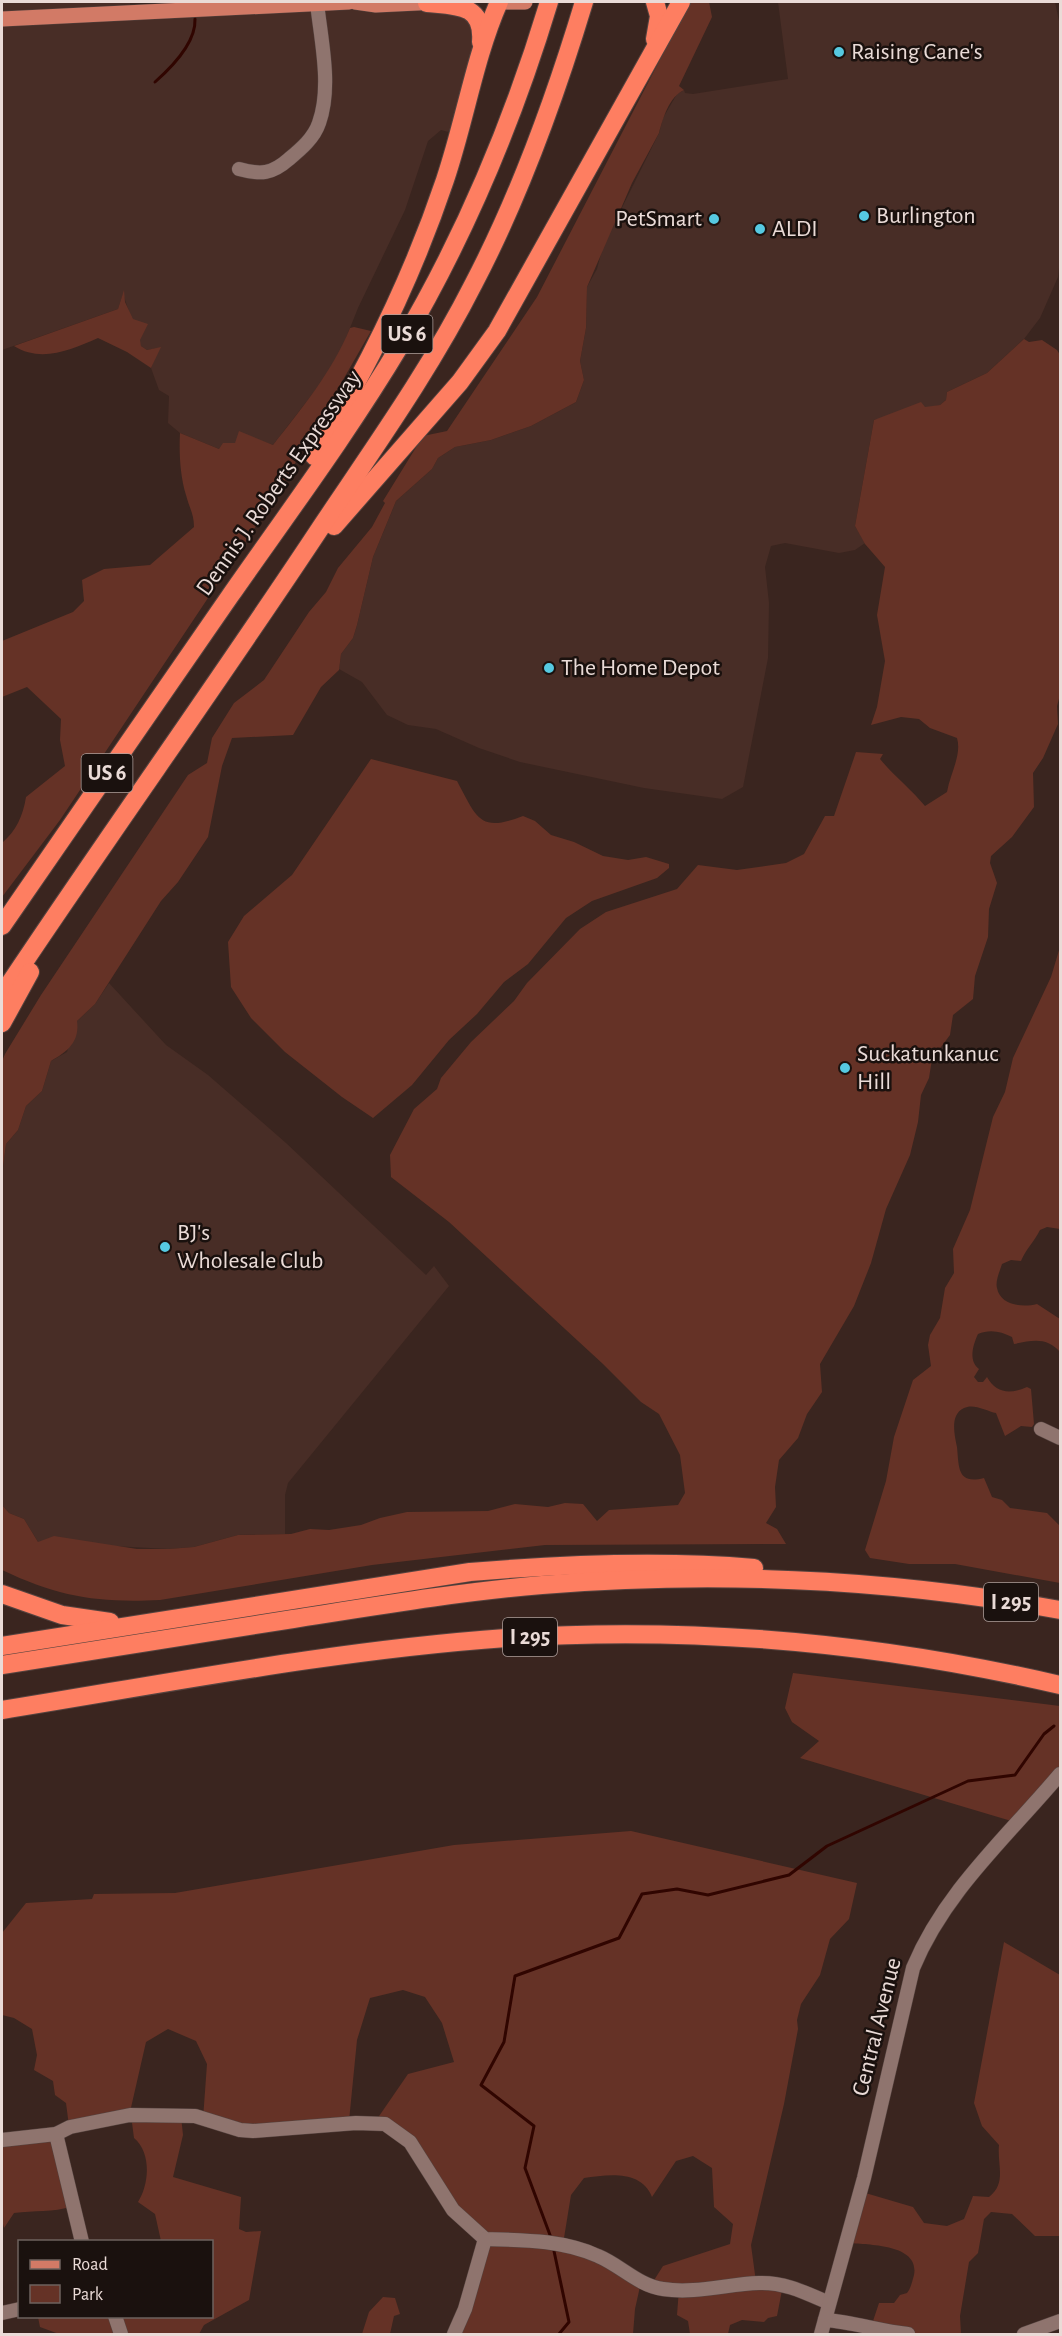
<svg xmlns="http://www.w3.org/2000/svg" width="1062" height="2336" font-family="'Alegreya Sans',sans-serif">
  <rect width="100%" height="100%" fill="#3a251f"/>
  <g fill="#482d26">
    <polygon points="2,2 130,2 130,12 205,8 205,2 449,4 481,23 460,135 441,130 428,141 405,210 358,308 340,353 324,379 273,445 262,441 235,443 219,449 180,433 168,423 169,396 159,390 151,368 159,348 147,350 141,346 123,294 118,309 2,350"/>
    <polygon points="778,2 1055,2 1060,26 1060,260 1058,277 1040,318 1024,339 987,373 947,392 946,400 940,405 874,420 855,526 865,543 855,550 839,553 785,543 771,546 765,567 769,603 768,658 743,787 722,799 644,788 520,762 479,748 436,729 408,725 387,715 362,682 339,669 341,654 353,638 357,625 373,557 396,501 432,469 438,458 455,447 491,440 531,426 576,402 584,380 580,361 586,328 587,287 597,269 603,246 659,133 663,118 677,94 684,90 685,93 693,94 788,79"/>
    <polygon points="109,983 166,1045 208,1075 286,1143 426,1275 434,1266 449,1286 288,1483 285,1495 285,1534 238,1535 194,1547 169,1549 38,1542 24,1519 9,1513 2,1505 2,1174 6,1144 18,1130 26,1106 42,1091 51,1061 67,1052 77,1021 95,1004"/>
  </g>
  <g fill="#653226">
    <path d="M686,2H709L712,17L679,86L684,90C669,97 663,118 659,133L632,183L587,287L586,328L580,361L584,380L576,402L531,426L491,440L455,447L438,458L432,469L396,501L373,557L357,625L353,638L341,654L339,670L321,687L293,735L232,738L222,766L208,837L178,882L161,901L95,1004L77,1021C80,1042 67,1052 51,1061L42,1091L26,1106L18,1130L6,1144L2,1174V1061L5,1054L41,995L188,775L207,763L212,738L234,703L264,680L309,612L326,592L338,568L372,527L385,503L383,501L423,436L447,431L537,297L666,48L679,10Z"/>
    <path d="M124,290L125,302L133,319L148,324L140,340L141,346L147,350L161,347L151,368L127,352L98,338C71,350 41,363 14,346L118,309Z"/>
    <path d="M354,327L371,331L278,493L60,820L2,897V843C16,831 23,816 26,797L65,766L60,740L61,719L27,687L2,697V641L73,612L84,601L82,580L104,569L150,565L194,527C194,514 189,507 186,495C180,475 179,453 180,433L219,449L223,443H235L239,431L273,445C302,408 332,372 350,328Z"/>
    <path d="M1024,339L1029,342L1042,340L1057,350L1060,355V695L1057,706L1058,724L1043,758L1033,773L1034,807L1012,837L991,856L990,863L997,883L989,909L988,937L975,976L973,999L953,1015L950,1035L932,1059L929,1078L921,1095L918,1122L910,1155L886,1209L871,1263L854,1306L820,1364L822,1392L807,1414L798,1438L779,1460L775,1487L776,1507L766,1523L777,1529L786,1544L545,1545L372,1565L160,1600C97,1603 59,1597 2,1570V1505L9,1513L24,1519L38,1542L54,1536L137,1549H169L194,1547L238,1535L291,1534L310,1529L329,1530L361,1525L380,1518L407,1512L488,1511L515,1504L548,1507L565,1503L583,1504L597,1521L609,1510L678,1505L685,1493L680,1455L659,1414L641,1402L603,1364L449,1222L391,1177L390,1155L414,1109L437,1089L441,1078L471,1042L514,1001L527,983L580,929L606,912L677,889L698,865L737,870L786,863L804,854L825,816H834L856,752L883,754L880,759C894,776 911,789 925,806L947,792C950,774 962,755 957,738L930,728L919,719L901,717L871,725L877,707L885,661L877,615L885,567L865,544L855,526L874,420L921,402L925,407L940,405L946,400L947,392L987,373Z"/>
    <path d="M371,759L457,781C477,818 479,833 523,816L535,821L551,835L574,842L603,856L628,860L646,857L669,864V868L657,878L592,901L566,918L528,964L504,982L477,1014L449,1040L412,1085L373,1118L342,1097L285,1052L251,1018L231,987L228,942L244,916L292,875Z"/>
    <path d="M1060,947V1229L1047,1227L1040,1230C1034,1242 1026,1249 1021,1261L1011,1260L1002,1264C1000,1271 995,1281 997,1288C1000,1305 1022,1308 1037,1304L1060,1319V1352C1047,1337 1033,1340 1014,1344L1012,1337C1001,1331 989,1329 978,1334C973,1345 968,1361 979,1369L974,1377L978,1382H983L987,1377C996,1394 1011,1394 1027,1387L1031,1389L1034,1424L1032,1427L1021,1426L1005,1436L996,1413C987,1411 973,1403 964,1408C949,1415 955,1436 957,1447C959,1467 957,1485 984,1478L992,1497L1002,1500L1010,1508L1047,1513L1060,1526V1583L955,1564H909L870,1558L865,1550L886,1481L894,1437L913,1380L931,1366L928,1345L930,1335L940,1318L945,1288L954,1273L953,1249L970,1210L993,1117L1005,1092L1013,1058L1051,977Z"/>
    <polygon points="793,1673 1060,1706 1060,1776 1018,1823 800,1758 819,1741 792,1722 785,1708"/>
    <path d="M631,1831L857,1883L849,1919L830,1939L820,1975L801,2004L797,2020L798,2029L784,2104L751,2245L756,2282L783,2285L777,2316L768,2318L764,2322L742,2320L730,2325L728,2334H690L688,2321L677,2315L679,2289L651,2285L663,2266L730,2244L733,2224L714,2207L712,2168L693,2156L676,2161L652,2197C641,2169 607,2175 584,2178L571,2195L563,2244L641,2282L635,2309L633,2334H453L483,2243L454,2211L408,2141L375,2122L408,2074L454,2062L442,2023L425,1997L403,1990L370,1998L357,2040L349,2121L268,2126L203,2119L207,2064L196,2041L168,2029L146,2042L130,2112L69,2126L66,2103L55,2095L53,2081L34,2070L37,2055L32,2029L14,2018L2,2015V1933L26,1903L92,1899L94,1894L175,1893L454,1845Z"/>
    <path d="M1004,1942L1060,1975V2236H1035L1012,2214L991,2212L984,2219L978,2253L969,2262L960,2316L961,2334L905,2333L871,2327L879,2303H894L900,2295L907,2293C911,2288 912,2282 914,2275C920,2244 869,2245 850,2243L862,2192L913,2207L924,2223L947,2226L964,2219L973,2196L989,2197C1007,2183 997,2165 999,2145L982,2126L974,2103Z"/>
    <path d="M131,2115L181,2116L183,2135L173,2177L241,2197L239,2229L246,2232L261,2231L249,2300L204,2325L199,2334H59L40,2327L38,2317L212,2316V2242L161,2241L155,2214L138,2202C149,2185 152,2153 134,2138Z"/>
    <path d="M54,2134L72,2206C53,2213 34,2210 14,2213L4,2228L2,2220V2140Z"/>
    <polygon points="383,2297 395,2298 400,2314 394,2316 390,2334 362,2334 369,2312"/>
  </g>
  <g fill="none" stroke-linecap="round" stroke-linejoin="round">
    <g stroke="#300500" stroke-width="3">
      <path d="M155,82C172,67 196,42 195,19"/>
      <polyline points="550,2235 525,2168 534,2126 481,2085 504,2042 515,1976 619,1938 642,1894 677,1889 708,1895 789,1875 827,1846 968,1781 1015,1775 1044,1734 1054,1726"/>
      <polyline points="554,2251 569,2322 559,2334"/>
    </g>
    <g stroke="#55433f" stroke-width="15">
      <g id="minor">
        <path d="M239,169C261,175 272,174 289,159C301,149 314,138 319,123C332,87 321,40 317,3"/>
        <polyline points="1041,1429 1060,1438"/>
        <polyline points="56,2134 82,2242"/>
        <path d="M2,2140L56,2134L70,2127L130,2115L195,2116L240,2130L253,2131L356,2123L385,2124L410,2142L453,2210L485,2239C524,2240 563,2240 598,2256C620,2265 639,2286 663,2289C695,2294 728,2284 759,2283C785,2282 806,2293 829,2303"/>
        <polyline points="2,2313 20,2309"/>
        <polyline points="115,2316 121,2334"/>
        <path d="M825,2320C853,2322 879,2331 908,2334"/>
        <polyline points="454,2334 465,2309 485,2239"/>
        <path d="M821,2334L864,2178L913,1968C945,1891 1007,1837 1060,1774"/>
        <polyline points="1024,2334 1060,2321"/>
      </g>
    </g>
    <g stroke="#55433f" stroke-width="16">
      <g id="major">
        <polyline points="355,2 376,5 438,2"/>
        <polyline points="504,2 525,2"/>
        <polyline points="2,19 349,2"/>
      </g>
    </g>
    <g stroke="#55433f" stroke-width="20">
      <g id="highway">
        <polyline points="655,2 659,16 655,39"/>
        <path d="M427,3C457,6 484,4 481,42"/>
        <path d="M314,456C368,368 412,278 445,180C465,121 474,59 499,2"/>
        <polyline points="334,526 460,382 497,331 681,2"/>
        <path d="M2,926C78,816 154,705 230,596C288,513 349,431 401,344C465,236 513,121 549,2"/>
        <path d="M2,995C107,837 218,683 323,524C376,445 431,368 474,283C521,193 555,98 584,2"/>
        <polyline points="2,1023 30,972"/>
        <polyline points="2,1594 62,1615 110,1622"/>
        <path d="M2,1646L470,1572C565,1564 660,1560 754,1568"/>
        <path d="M2,1665C99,1650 196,1634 293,1619C376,1606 459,1592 542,1585C715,1571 890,1579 1060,1610"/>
        <path d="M2,1710C169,1683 337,1650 506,1638C691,1626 880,1643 1060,1685"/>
      </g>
    </g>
    <use href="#minor" stroke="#8f746e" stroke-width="14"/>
    <use href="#major" stroke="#d27a66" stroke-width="15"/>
    <use href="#highway" stroke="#fe7e61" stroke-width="18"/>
  </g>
  <g fill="#56c9e1" stroke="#1a110e" stroke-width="2">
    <circle cx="839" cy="52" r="6"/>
    <circle cx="864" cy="216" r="6"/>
    <circle cx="714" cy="219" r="6"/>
    <circle cx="760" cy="229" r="6"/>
    <circle cx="549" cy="668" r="6"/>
    <circle cx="845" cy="1068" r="6"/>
    <circle cx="165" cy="1247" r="6"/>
  </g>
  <g text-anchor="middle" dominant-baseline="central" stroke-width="5" stroke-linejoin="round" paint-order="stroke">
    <g fill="#1a110e" stroke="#ac9e9b" stroke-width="1.5">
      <rect x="381.5" y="315" width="51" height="38" rx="4.5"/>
      <rect x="81.5" y="754" width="51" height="38" rx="4.5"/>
      <rect x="984" y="1583" width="54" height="38" rx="4.5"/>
      <rect x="503" y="1618" width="54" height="38" rx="4.5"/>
    </g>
    <g font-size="22" font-weight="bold" fill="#eadbd7">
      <text x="407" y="334">US 6</text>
      <text x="107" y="773">US 6</text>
      <text x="1011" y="1602">I 295</text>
      <text x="530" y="1637">I 295</text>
    </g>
    <g font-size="24" fill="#eadbd7" stroke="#1a110e" text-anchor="start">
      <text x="851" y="52">Raising Cane's</text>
      <text x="876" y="216">Burlington</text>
      <text x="702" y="219" text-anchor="end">PetSmart</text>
      <text x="772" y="229">ALDI</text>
      <text x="561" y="668">The Home Depot</text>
      <text x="857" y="1054">Suckatunkanuc<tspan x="857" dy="28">Hill</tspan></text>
      <text x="177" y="1233">BJ's<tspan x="177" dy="28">Wholesale Club</tspan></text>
    </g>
    <g font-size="24" fill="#eadbd7" stroke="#1a110e">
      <text transform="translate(279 483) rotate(-55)">Dennis J. Roberts Expressway</text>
      <text transform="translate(877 2027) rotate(-76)">Central Avenue</text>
    </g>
  </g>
  <rect width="1062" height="2336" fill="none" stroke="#eadbd7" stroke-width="6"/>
  <rect x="18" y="2240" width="195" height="78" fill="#1a110e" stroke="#6d625e" stroke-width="1.5"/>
  <rect x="30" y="2260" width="30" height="9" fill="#d27a66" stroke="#6d625e" stroke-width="1.5"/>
  <text x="72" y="2270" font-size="18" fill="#eadbd7">Road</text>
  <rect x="30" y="2285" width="30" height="18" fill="#653226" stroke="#6d625e" stroke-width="1.5"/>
  <text x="72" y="2300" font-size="18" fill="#eadbd7">Park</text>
</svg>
